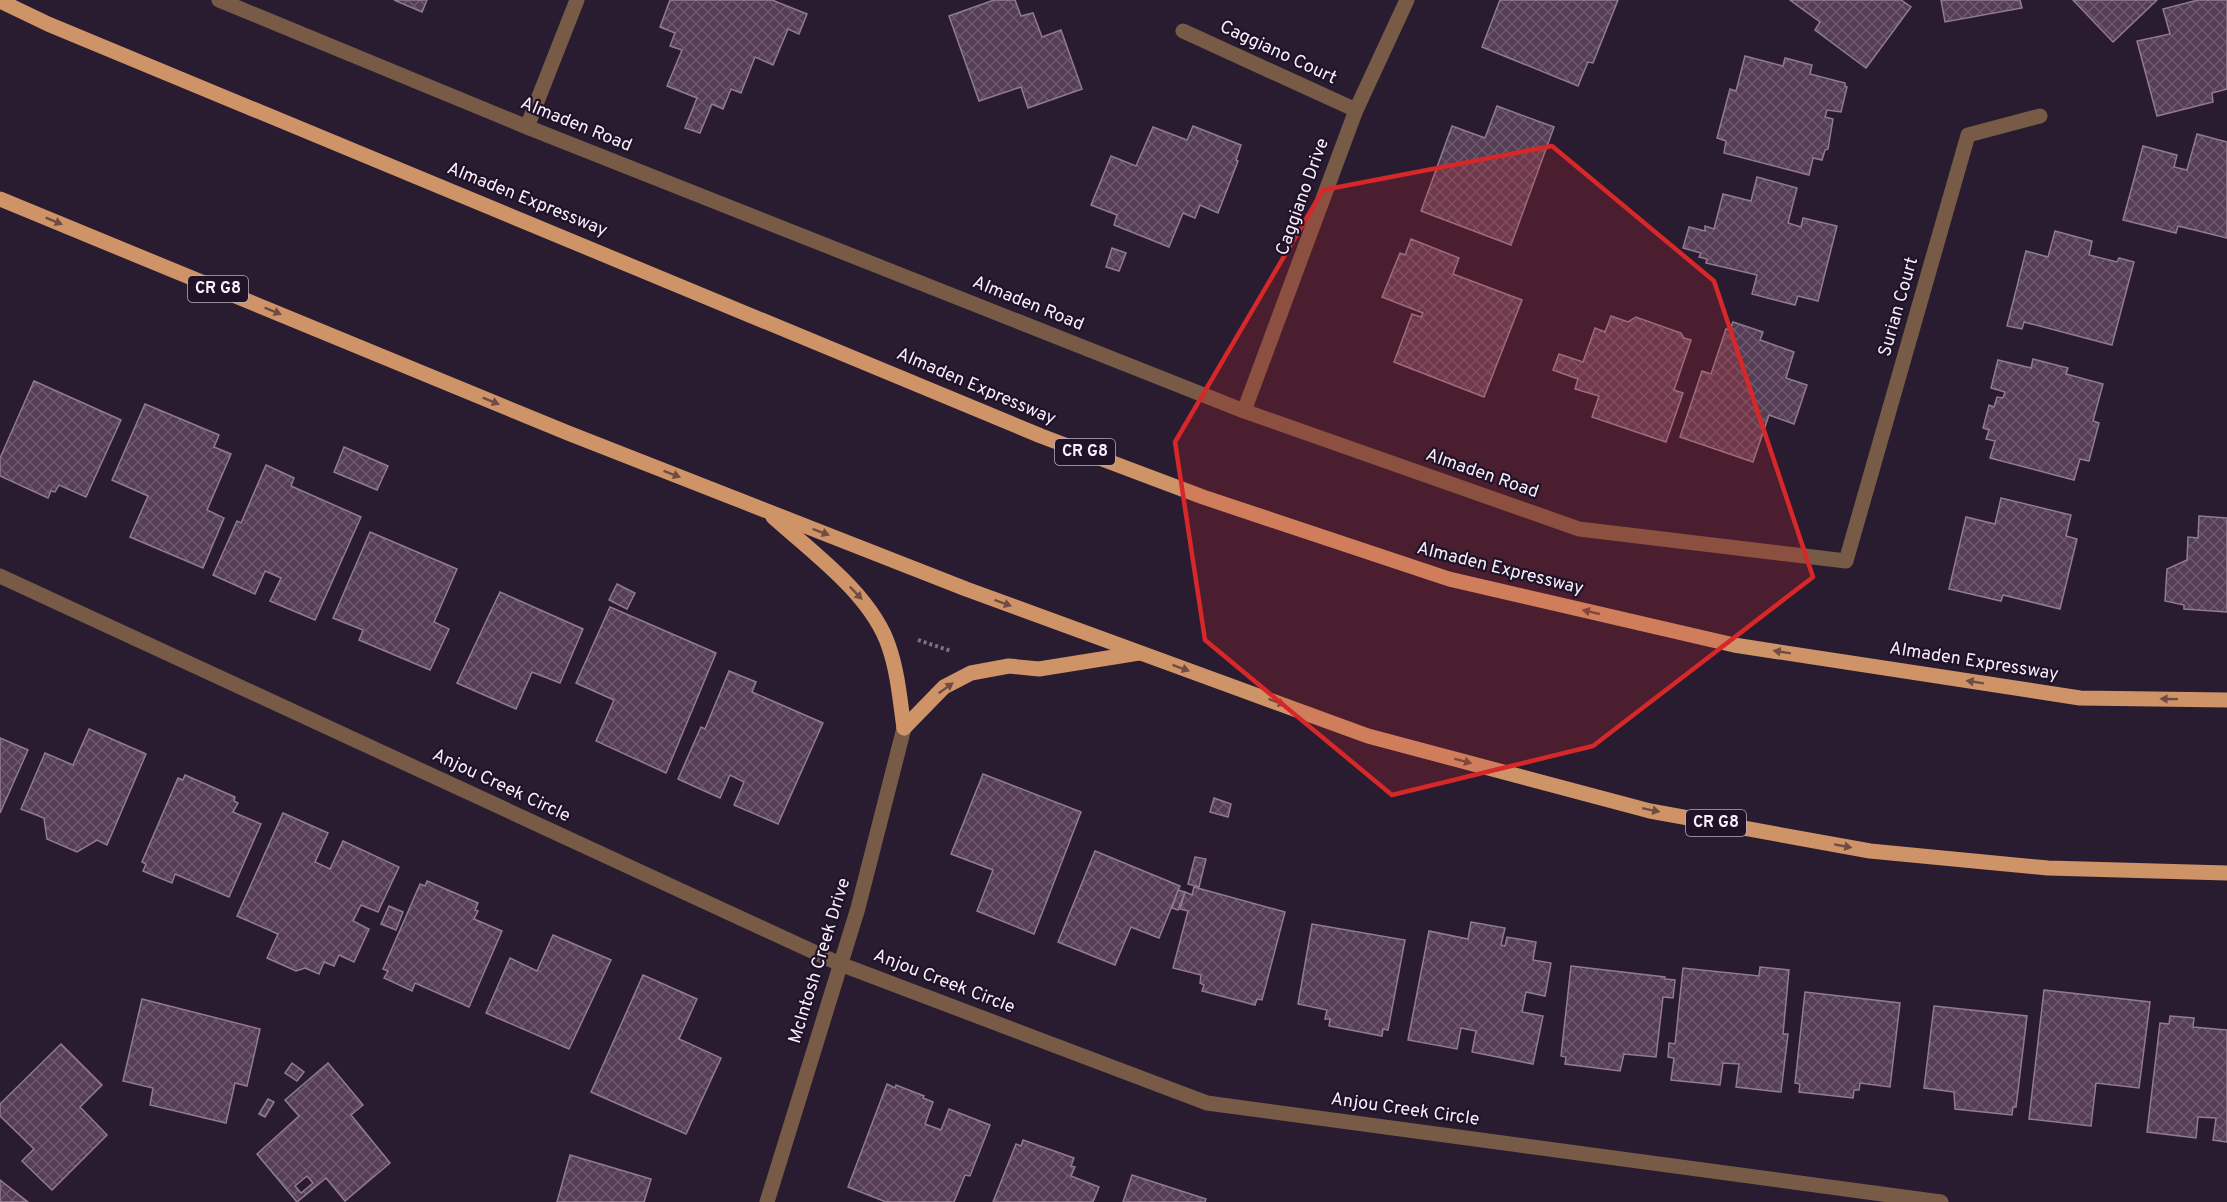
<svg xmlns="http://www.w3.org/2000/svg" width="2227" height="1202" font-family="Overpass,sans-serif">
  <defs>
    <pattern id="building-cross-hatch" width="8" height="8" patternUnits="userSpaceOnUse" patternTransform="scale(1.5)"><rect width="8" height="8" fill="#553d55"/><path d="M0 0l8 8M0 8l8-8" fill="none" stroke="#6e596e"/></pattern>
  </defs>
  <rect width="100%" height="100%" fill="#291c31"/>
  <g fill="url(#building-cross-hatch)" stroke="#927b91" stroke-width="1.5" fill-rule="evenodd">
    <polygon points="394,0 427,0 422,12"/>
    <polygon points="670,0 772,0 807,14 799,34 788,29 773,65 755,57 741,93 731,89 723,109 712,104 700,133 685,128 697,98 667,86 682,50 670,46 675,33 660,27"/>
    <polygon points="994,0 1015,0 1021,16 1033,13 1042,37 1061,30 1082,89 1028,108 1021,87 979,101 949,16"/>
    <polygon points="1500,0 1618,0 1593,63 1588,62 1578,86 1482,47"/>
    <polygon points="1790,0 1901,0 1911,7 1866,68 1815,30 1820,22"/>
    <polygon points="1941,0 2020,0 2022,8 1945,22"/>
    <polygon points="2073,0 2157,0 2113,42"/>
    <polygon points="2198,0 2227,0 2227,89 2212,93 2213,102 2157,116 2137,41 2170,34 2163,9"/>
    <polygon points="1745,56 1783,66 1785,58 1812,65 1810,74 1845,83 1845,86 1847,87 1841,112 1827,110 1825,117 1833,119 1828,149 1825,150 1822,160 1813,158 1809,175 1724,153 1726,141 1717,138 1730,89 1736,91"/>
    <polygon points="1497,106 1554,127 1511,245 1421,211 1452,126 1485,138"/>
    <polygon points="1193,126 1241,145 1236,160 1238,161 1218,213 1200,205 1195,218 1183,213 1169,247 1114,225 1117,215 1091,205 1111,156 1136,166 1153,127 1187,140"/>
    <polygon points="2197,134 2227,142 2227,238 2178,226 2176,233 2123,220 2143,146 2177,155 2174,167 2187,170"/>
    <polygon points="1757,177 1797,188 1788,223 1801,227 1803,218 1837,226 1818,301 1798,296 1795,305 1752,294 1757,275 1706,263 1707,259 1699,257 1701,253 1683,248 1689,227 1705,231 1705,226 1714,229 1723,194 1751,201"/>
    <polygon points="2055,231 2092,241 2089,255 2117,262 2119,258 2134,262 2112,345 2024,322 2022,329 2007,326 2026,251 2048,257"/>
    <polygon points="1411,239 1459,258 1453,274 1522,300 1484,397 1394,362 1412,314 1421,317 1423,313 1382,297 1400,253 1405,255"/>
    <polygon points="1112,248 1126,253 1119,271 1106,267"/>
    <polygon points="1611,316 1628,322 1636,317 1681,333 1684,338 1691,340 1674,390 1683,393 1666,442 1592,417 1599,396 1575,389 1578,379 1553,370 1559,354 1583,362 1595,328 1605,332"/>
    <polygon points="1733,322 1763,332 1760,340 1794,352 1786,378 1807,385 1794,424 1769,415 1753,462 1680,437 1702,371 1711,374 1726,329 1730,330"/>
    <polygon points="2033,359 2068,368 2066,374 2103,384 2093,421 2099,423 2089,461 2080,459 2074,480 1990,458 1995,441 1986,439 1989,430 1983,428 1989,405 1994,407 1997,397 2003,398 2005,392 1991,388 1998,360 2031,368"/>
    <polygon points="34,381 121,420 86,497 59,485 55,492 51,491 48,498 0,476 0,458"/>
    <polygon points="145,404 219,435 214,447 231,454 207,510 224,518 203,568 130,537 148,496 112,480"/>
    <polygon points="344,447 388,466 377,490 334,472"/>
    <polygon points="266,465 294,478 291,486 361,517 315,620 270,601 281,578 265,571 255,594 213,575 237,521 241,523"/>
    <polygon points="2001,498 2071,515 2066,536 2077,539 2060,609 2003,595 2001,601 1949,589 1966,517 1995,524"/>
    <polygon points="2199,516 2227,518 2227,612 2184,609 2184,605 2165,601 2167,569 2187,560 2188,537 2198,538"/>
    <polygon points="370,532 457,569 434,622 449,629 430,670 359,640 363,630 333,618"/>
    <polygon points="617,584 635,593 627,609 609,600"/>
    <polygon points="500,592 583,629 560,683 532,672 516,709 457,683"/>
    <polygon points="610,607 716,653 666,773 596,741 614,700 576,683"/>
    <polygon points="729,671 756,682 752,692 823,723 778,824 734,805 744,782 730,775 720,798 678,779 701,727 705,729"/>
    <polygon points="89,729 146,754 107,845 97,840 77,852 47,839 44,818 21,809 45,753 73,765"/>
    <polygon points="0,738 28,750 0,813"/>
    <polygon points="983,774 1081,812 1034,934 977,911 993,870 951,854"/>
    <polygon points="185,775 235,797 234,801 238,803 233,812 261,824 229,897 175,874 172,883 143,871 146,864 142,862 178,778 183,780"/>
    <polygon points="1214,798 1231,804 1228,817 1210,812"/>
    <polygon points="283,813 328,833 315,862 330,869 343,841 399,867 378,912 361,905 353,921 369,929 354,962 339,955 334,966 324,962 319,974 305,968 296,971 267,958 278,934 237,916"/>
    <polygon points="1095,851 1180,886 1159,938 1131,927 1115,965 1058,942"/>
    <polygon points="1195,857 1206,859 1199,887 1188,884"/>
    <polygon points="427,881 478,903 475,910 478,911 474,919 502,931 469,1007 415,983 412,991 384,978 388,971 383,969 420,884 425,886"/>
    <polygon points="1194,887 1285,912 1262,1000 1257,999 1255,1005 1202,991 1204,985 1200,983 1201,975 1173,968 1188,911 1180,909 1185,892 1192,895"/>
    <polygon points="1178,890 1185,892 1178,910 1172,908"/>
    <polygon points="389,906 403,912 396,930 381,924"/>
    <polygon points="1471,922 1505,928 1501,945 1505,946 1507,937 1536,942 1533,960 1551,963 1545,996 1526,992 1522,1012 1543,1016 1533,1064 1472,1052 1476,1031 1461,1028 1457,1049 1408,1040 1429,931 1468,939"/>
    <polygon points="1312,924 1405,940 1388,1030 1383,1029 1382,1036 1329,1026 1330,1019 1325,1019 1327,1010 1298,1004"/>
    <polygon points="553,935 611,960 569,1049 486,1013 510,958 537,971"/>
    <polygon points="1571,966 1665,977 1665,979 1675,980 1673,998 1663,997 1656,1057 1624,1054 1620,1071 1565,1064 1566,1057 1561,1056"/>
    <polygon points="1760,967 1789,970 1783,1034 1788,1034 1781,1092 1736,1087 1739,1064 1723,1063 1720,1085 1671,1080 1674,1058 1668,1057 1669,1043 1675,1044 1683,968 1759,976"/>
    <polygon points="643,975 697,999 679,1039 721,1058 686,1134 591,1092"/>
    <polygon points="2044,990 2150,1002 2139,1088 2096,1083 2091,1126 2029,1119"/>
    <polygon points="1805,992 1900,1003 1890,1087 1860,1083 1859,1090 1854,1090 1853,1098 1799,1092 1800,1084 1795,1083"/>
    <polygon points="142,999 260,1029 247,1086 235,1083 226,1123 150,1105 153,1088 123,1081"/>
    <polygon points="1934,1006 2027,1016 2016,1107 2013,1107 2012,1115 1955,1109 1954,1092 1924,1088"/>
    <polygon points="2170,1016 2194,1018 2193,1027 2227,1030 2227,1142 2213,1140 2216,1118 2198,1117 2196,1138 2147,1132 2160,1023 2169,1024"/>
    <polygon points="61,1044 102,1085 80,1107 107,1135 52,1190 22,1161 34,1149 0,1116 0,1104"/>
    <polygon points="292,1063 304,1072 297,1081 285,1073"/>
    <path d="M328,1063L363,1105L351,1115L390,1163L345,1201L326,1178L297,1202L257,1154L299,1116L285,1100ZM307,1176L313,1183L301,1193L295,1186Z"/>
    <polygon points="887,1084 895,1088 896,1085 924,1096 923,1098 933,1102 925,1124 941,1130 949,1109 990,1125 970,1176 965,1175 954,1202 886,1202 848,1187"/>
    <polygon points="268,1099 274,1102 265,1117 259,1114"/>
    <polygon points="1023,1140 1074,1158 1071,1166 1075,1167 1071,1176 1099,1187 1093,1202 993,1202 1016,1144 1021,1146"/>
    <polygon points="570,1155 651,1179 644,1202 557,1202"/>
    <polygon points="1132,1175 1206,1199 1205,1202 1123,1202"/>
    <polygon points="0,1180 28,1202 0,1202"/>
  </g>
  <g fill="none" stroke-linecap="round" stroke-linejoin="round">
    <polyline stroke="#7c7082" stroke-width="4" stroke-dasharray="3 3" stroke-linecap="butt" points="918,640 951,651"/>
    <g stroke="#785b47" stroke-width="15">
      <polyline points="219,0 527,127 1244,411 1579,529 1846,561 1968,135 2040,116"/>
      <polyline points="1183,31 1356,110"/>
      <polyline points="527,127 577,0"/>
      <polyline points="1244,411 1356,110 1407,0"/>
      <polyline points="0,576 840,964 1207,1103 1941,1202"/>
      <polyline points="767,1202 858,908 904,728"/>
    </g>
    <g stroke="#cf9368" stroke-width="15">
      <polyline points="0,1 48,24 1041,436 1203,497 1449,579 1734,645 2080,698 2227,700"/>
      <polyline points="0,199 568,433 966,589 1368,736 1650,811 1870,851 2048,868 2227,873"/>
      <path d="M773,517C813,553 872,595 889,647C898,673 900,701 904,728"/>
      <polyline points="904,728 944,687 971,673 1009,666 1039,669 1139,653"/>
    </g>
  </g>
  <defs><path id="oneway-solid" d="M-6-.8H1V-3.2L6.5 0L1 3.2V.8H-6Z" transform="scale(1.5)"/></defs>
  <g fill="#6f4c44">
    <use href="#oneway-solid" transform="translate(54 221) rotate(22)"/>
    <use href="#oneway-solid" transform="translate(273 311) rotate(22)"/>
    <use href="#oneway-solid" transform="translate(491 401) rotate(22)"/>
    <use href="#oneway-solid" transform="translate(672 474) rotate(21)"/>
    <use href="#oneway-solid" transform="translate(821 532) rotate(21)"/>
    <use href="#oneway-solid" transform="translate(856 593) rotate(46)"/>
    <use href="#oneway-solid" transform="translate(1003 603) rotate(20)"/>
    <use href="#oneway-solid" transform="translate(1591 612) rotate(-167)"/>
    <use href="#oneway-solid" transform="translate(1782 652) rotate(-171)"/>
    <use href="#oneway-solid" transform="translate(1181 668) rotate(20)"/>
    <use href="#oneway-solid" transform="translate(1975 682) rotate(-171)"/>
    <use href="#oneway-solid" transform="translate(946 688) rotate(-36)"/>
    <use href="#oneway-solid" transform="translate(2169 699) rotate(-179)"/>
    <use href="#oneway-solid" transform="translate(1277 702) rotate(20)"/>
    <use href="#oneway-solid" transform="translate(1463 761) rotate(15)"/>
    <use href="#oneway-solid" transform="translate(1651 810) rotate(12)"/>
    <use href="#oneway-solid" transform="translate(1843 846) rotate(10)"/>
  </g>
  <path fill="#d62828" fill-opacity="0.2" stroke="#d62828" stroke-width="4.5" stroke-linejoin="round" d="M1552,146L1714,281L1813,577L1593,746L1392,795L1205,640L1175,442L1323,190Z"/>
  <g text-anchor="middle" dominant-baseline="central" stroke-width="4.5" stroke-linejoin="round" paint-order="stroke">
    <g fill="#201227" stroke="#b7adbd" stroke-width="1.5">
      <rect x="188" y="276" width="60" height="26" rx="4.5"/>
      <rect x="1055" y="439" width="60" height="26" rx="4.5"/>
      <rect x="1686" y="810" width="60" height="26" rx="4.5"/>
    </g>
    <g font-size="16" font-weight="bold" fill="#f8effd">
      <text x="218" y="289">CR G8</text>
      <text x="1085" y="452">CR G8</text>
      <text x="1716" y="823">CR G8</text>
    </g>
    <g font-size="18" fill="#f8effd" stroke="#201227">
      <text transform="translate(1278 53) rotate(25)">Caggiano Court</text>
      <text transform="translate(576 125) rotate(22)">Almaden Road</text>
      <text transform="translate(1303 197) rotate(-70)">Caggiano Drive</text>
      <text transform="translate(527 200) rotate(22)">Almaden Expressway</text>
      <text transform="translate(1028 304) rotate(22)">Almaden Road</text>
      <text transform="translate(1899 307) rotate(-74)">Surian Court</text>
      <text transform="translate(976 387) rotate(23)">Almaden Expressway</text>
      <text transform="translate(1482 474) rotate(19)">Almaden Road</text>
      <text transform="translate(1500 569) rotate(14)">Almaden Expressway</text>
      <text transform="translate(1974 662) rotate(9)">Almaden Expressway</text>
      <text transform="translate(501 786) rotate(25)">Anjou Creek Circle</text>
      <text transform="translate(820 961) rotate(-73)">McIntosh Creek Drive</text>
      <text transform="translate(944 982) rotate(21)">Anjou Creek Circle</text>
      <text transform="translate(1405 1110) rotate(8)">Anjou Creek Circle</text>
    </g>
  </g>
</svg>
